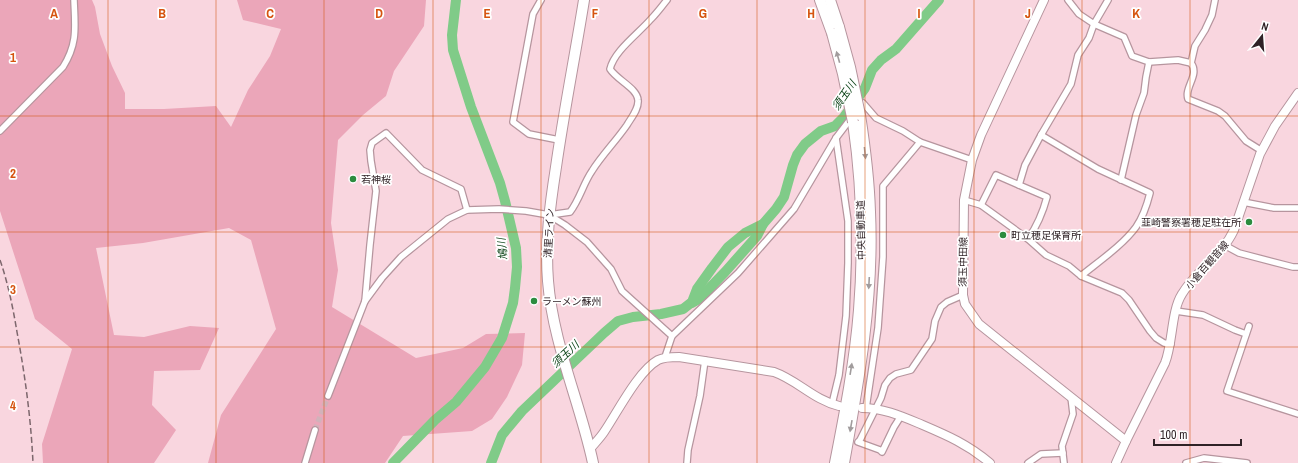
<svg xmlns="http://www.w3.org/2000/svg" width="1298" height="463" font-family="'Archivo Narrow','Noto Sans JP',sans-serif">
  <rect width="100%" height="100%" fill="#f9d6df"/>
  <polygon fill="#eba6b9" points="0,0 92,0 95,7 100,34 112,66 125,93 125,109 164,109 216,106 231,127 248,90 270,56 281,29 243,20 237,0 426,0 424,26 394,71 386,96 363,115 338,140 331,223 338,270 332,307 416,358 463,348 486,334 525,333 522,365 507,397 492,419 472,431 403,436 385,463 208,463 221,415 276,329 251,240 229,228 143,243 96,248 114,335 144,337 190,326 219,328 200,370 154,371 152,405 176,430 154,463 43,463 42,444 72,349 35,319 0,211"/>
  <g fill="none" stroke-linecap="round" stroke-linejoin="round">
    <g stroke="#80cb88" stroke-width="10">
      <polyline points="692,303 699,299 725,272 757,236 763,224"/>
      <polyline points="393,463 435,420 456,402 485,367 502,338 513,303 515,288 517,267 516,248 505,201 500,183 471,107 453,50 452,35 456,0"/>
      <polyline points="491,463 502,435 522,411 604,333 618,321 633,317 661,314 683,309 692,302 697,289 712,268 728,247 745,233 763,224 776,209 784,197 793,165 797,155 805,144 821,131 835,126 844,117 865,88 872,70 881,60 896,49 939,0"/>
    </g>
    <polyline stroke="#d1b2ba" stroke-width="5.5" stroke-dasharray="5.5 3" stroke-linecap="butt" points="315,430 328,396"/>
    <g stroke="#b6959e" stroke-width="8">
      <g id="street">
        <polyline points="541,0 533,14 513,122 529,134 559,140"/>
        <polyline points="1068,0 1079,14 1094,24 1124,37 1132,56 1149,62 1178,60 1191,63"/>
        <path d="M1215,0L1212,15L1205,30L1195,46L1191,63C1200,75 1184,87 1188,99L1218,111L1225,116L1246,141L1262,151"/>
        <polyline points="859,109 863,103 876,118 903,131 920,142 972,160"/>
        <path d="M0,131L63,67C78,43 75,27 74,0"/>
        <path d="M1041,135L1098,169L1150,193C1147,205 1143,217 1136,227C1123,245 1098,262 1081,276"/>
        <polyline points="1121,180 1136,115 1144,93 1146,77 1149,62"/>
        <path d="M1019,185L1047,197C1043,212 1037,226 1028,239"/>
        <polyline points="964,200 981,205 1028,239 1046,255 1069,266 1081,276 1122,293 1129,300 1150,331 1156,338 1164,343 1171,344"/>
        <polyline points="1243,202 1274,208 1298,208"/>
        <polyline points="981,205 996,175 1019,185 1025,165 1041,135 1071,84 1078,55 1089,38 1094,24 1108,0"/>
        <polyline points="549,215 565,225 587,242 611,269 622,291 672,336"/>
        <polyline points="1226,246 1239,253 1293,267 1298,267"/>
        <path d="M365,301L382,278L401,257L448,219L467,210L499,209L526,211L549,215L570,212C580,199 583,184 592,171C602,155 616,141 627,125C631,118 639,109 638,100C637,88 617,80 610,69C614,51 638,34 651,19C657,13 662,6 667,0"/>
        <polyline points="1176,311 1203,315 1235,330 1246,334"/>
        <polyline points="1249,326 1227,391 1298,414"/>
        <polyline points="665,357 672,336 738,273 794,209 836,138 852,117"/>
        <polyline points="328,396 365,301 370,245 376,191 371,161 370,150 372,143 386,133 422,170 461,189 467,210"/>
        <polyline points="832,404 839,375 846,316 848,263 848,221 836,138"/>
        <polyline points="866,408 878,328 883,257 883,186 920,142"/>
        <polyline points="901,416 894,427 882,452 880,450 858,442 860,440 881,398 885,385 890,378 896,374 911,370 932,339 935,321 941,307 947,302 963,295"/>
        <polyline points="305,463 315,430"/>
        <polyline points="687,463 688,450 700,396 705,360"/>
        <polyline points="1028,463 1041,454 1063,453"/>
        <polyline points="1064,463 1062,446 1073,414 1071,397"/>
        <polyline points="1186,463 1204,458 1247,463"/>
      </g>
    </g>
    <g stroke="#b6959e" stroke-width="10">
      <g id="secondary">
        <polyline points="1044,0 981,135 972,160 964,200 963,295 965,304 979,324 1126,441"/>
        <path d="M862,408C882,408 899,415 918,423C946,435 966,443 990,463"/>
        <path d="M590,449C595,443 600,438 604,432C617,413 638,371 658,360C664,357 671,357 679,357L774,372C797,380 814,400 839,406"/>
        <path d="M1116,463L1126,441L1165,363C1173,343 1171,311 1182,294C1196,270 1222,256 1234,230L1260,154L1275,126L1298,93"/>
      </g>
    </g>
    <g stroke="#b6959e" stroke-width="12">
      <g id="highway">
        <path d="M584,0C575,56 564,111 556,167C550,205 545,243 548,281C553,344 580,402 593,463"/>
        <polyline points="820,0 832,33"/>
        <polyline points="830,0 839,27"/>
        <path d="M835,463C845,412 855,361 859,310C864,247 862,184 853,122"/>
        <path d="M844,463C859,380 874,296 870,212C869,179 865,147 860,115"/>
      </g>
    </g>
    <use href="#street" stroke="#fff" stroke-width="5.5"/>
    <use href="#secondary" stroke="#fff" stroke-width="8"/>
    <use href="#highway" stroke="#fff" stroke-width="10"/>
    <path stroke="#7d676d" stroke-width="1.5" stroke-dasharray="6 3" stroke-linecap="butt" d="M0,260C8,283 13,308 17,332C25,375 31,419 33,463"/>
    <g stroke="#b6959e" stroke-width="12" stroke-linecap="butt">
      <g id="highway-bridge">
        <polyline points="839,27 850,67 860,115"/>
        <polyline points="832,33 843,74 853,122"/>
      </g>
    </g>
    <use href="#highway-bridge" stroke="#fff" stroke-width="10"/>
  </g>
  <defs><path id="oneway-solid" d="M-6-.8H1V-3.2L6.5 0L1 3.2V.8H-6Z"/></defs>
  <g fill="#a19c9d">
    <use href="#oneway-solid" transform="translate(838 57) rotate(-106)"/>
    <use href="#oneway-solid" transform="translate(865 153) rotate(84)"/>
    <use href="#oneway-solid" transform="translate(869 283) rotate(93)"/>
    <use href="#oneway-solid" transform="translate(851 369) rotate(-81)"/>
    <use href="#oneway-solid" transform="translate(851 426) rotate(100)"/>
  </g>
  <path fill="none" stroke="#d6540f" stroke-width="1" stroke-opacity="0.55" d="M108,0V463M216,0V463M324,0V463M433,0V463M541,0V463M649,0V463M757,0V463M865,0V463M974,0V463M1082,0V463M1190,0V463M0,116H1298M0,232H1298M0,347H1298"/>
  <g fill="#2c8c3f" stroke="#fff" stroke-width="1.5">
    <circle cx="353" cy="179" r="4"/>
    <circle cx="1249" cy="222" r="4"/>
    <circle cx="1003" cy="235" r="4"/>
    <circle cx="534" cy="301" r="4"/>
  </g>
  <g text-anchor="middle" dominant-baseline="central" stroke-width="3.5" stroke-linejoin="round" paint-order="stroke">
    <g font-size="10" fill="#2f2226" stroke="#fff" text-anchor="start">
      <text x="361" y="179">若神桜</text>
      <text x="1241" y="222" text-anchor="end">韮崎警察署穂足駐在所</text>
      <text x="1011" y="235">町立穂足保育所</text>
      <text x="542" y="301">ラーメン蘇州</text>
    </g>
    <g font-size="10" fill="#2f2226" stroke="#fff">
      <text transform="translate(861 230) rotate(-91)">中央自動車道</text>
      <text transform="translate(549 233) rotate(-87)">清里ライン</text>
      <text transform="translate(963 262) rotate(-89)">須玉中田線</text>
      <text transform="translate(1207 265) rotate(-49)">小倉百観音線</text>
    </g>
    <g font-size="11" font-style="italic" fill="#11471c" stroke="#fff">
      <text transform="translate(844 95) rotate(-56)">須玉川</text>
      <text transform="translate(502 249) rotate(-96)">鳩川</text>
      <text transform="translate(565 354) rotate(-43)">須玉川</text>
    </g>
  </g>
  <g font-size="13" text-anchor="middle" font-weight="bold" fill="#d6540f" stroke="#fff" stroke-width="3.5" stroke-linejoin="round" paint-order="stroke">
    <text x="54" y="18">A</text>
    <text x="162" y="18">B</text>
    <text x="270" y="18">C</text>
    <text x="379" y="18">D</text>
    <text x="487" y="18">E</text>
    <text x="595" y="18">F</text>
    <text x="703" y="18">G</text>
    <text x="811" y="18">H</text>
    <text x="919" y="18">I</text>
    <text x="1028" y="18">J</text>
    <text x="1136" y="18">K</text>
    <text x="13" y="62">1</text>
    <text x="13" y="178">2</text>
    <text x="13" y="294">3</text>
    <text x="13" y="410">4</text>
  </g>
  <g transform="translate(1262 36) rotate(17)" stroke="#ffffff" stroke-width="3" paint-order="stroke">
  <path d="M0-3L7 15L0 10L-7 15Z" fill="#2f2226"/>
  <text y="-6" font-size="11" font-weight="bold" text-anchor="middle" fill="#2f2226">N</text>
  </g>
  <path d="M1154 439v6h87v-6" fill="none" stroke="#2f2226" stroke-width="2"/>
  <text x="1160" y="439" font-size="12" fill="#2f2226" stroke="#ffffff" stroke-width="3" paint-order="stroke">100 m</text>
</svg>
